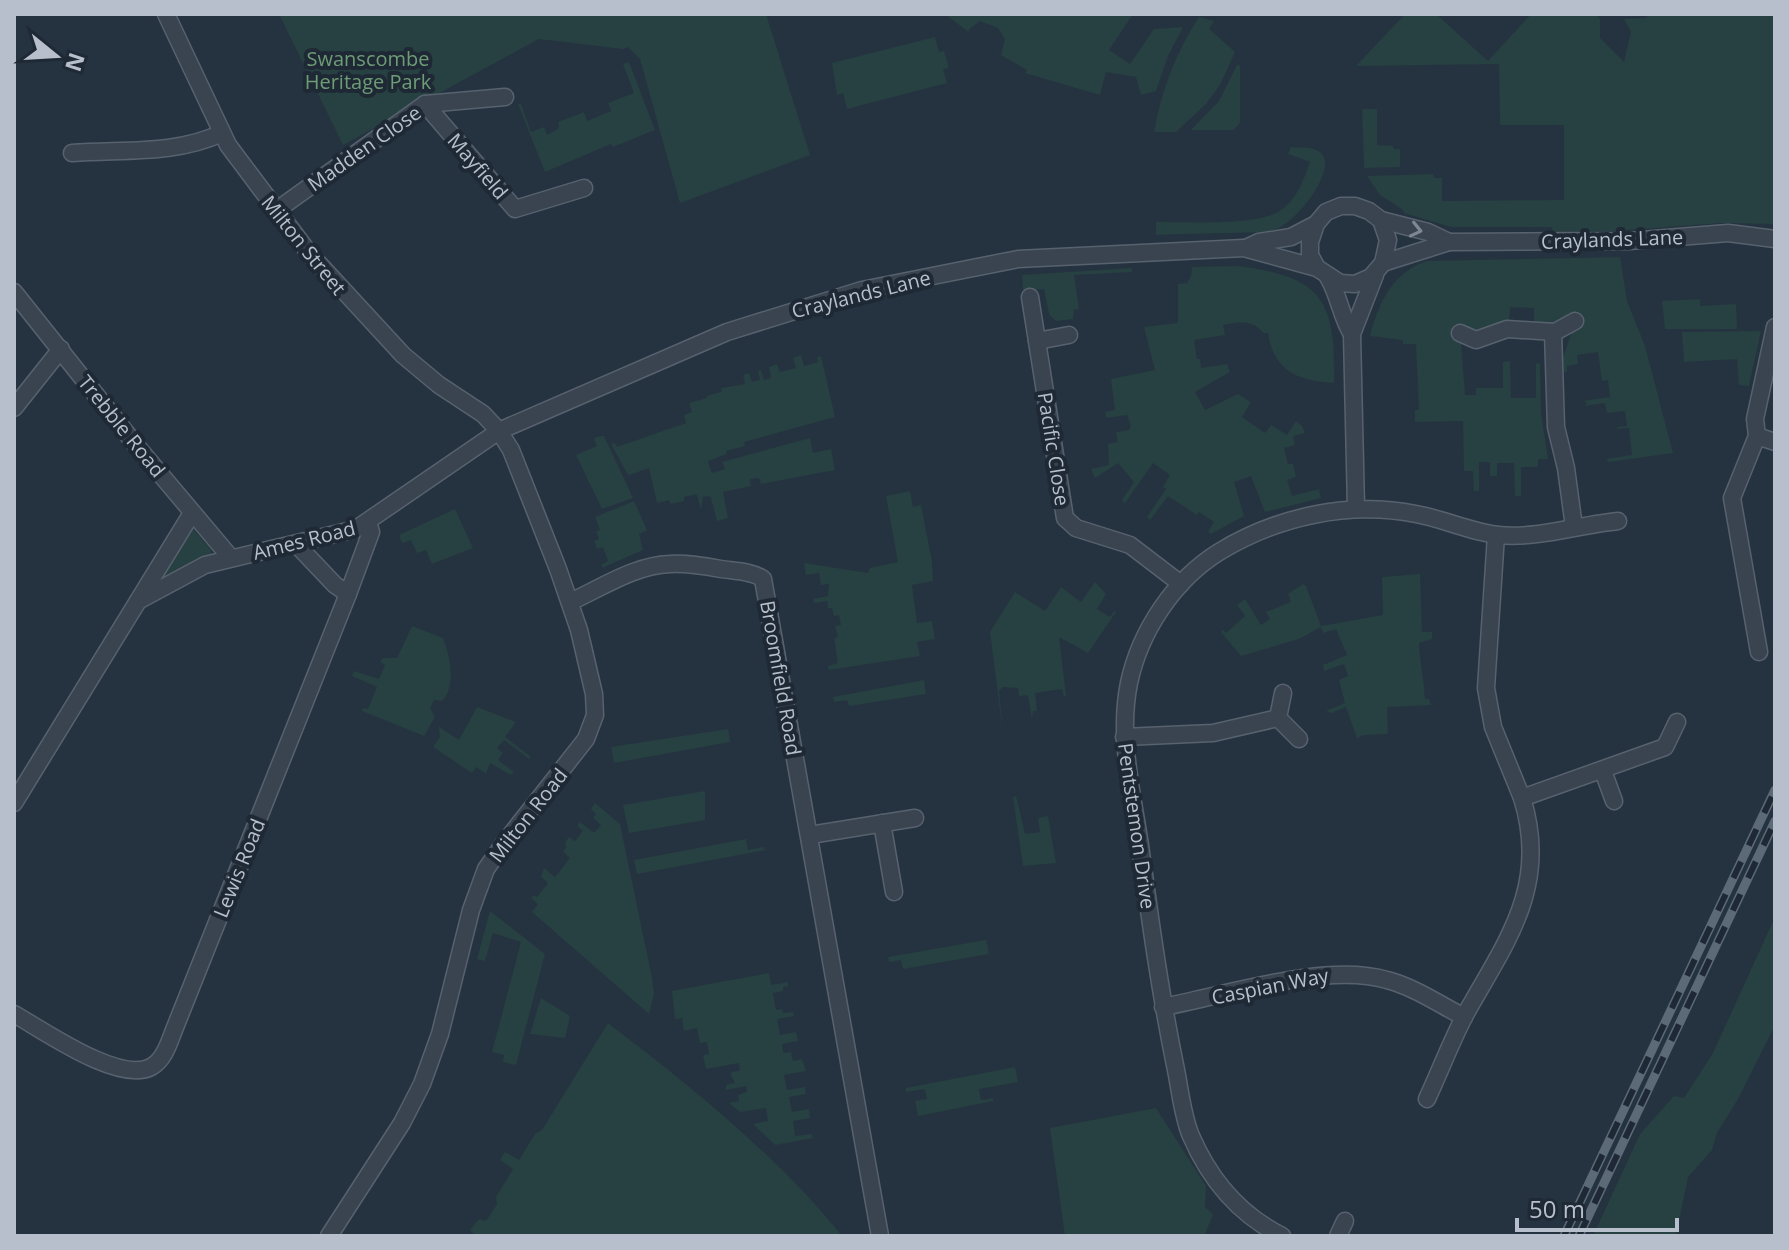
<svg xmlns="http://www.w3.org/2000/svg" width="1789" height="1250" font-family="'Open Sans',sans-serif">
  <rect width="100%" height="100%" fill="#253340"/>
  <g fill="#274041">
    <polygon points="279,14 766,14 810,155 680,203 640,59 628,47 623,49 539,39 343,145"/>
    <polygon points="945,14 1133,14 1109,50 1130,64 1154,29 1183,27 1168,56 1156,91 1141,95 1136,77 1106,72 1100,95 1025,73 1027,70 1001,55 1005,39 998,28 980,21 968,30 971,34"/>
    <polygon points="1405,14 1436,14 1488,61 1531,14 1596,14 1600,19 1600,38 1624,62 1631,32 1624,19 1645,18 1651,14 1775,14 1775,224 1722,223 1614,231 1553,232 1552,227 1451,227 1404,213 1403,210 1380,195 1367,176 1433,174 1434,178 1442,178 1442,201 1564,200 1564,125 1500,125 1499,64 1356,66"/>
    <path d="M1199,17L1214,21L1209,29L1235,52L1220,85L1206,104L1176,132H1154C1161,91 1176,52 1199,17Z"/>
    <polygon points="935,37 939,52 944,51 949,68 943,69 947,83 847,109 843,93 837,95 832,63"/>
    <polygon points="629,62 655,130 613,147 611,144 545,172 518,104 521,104 531,132 544,127 547,135 559,128 558,122 584,112 587,121 611,111 608,103 634,93 623,64"/>
    <polygon points="1237,65 1240,66 1240,123 1233,130 1191,130 1219,101"/>
    <polygon points="1362,109 1377,109 1377,145 1393,146 1394,149 1400,149 1400,167 1364,168"/>
    <path d="M1291,147C1300,148 1313,146 1321,153C1339,168 1295,225 1274,230C1260,233 1245,232 1231,233C1206,233 1181,234 1156,235V222C1184,222 1260,226 1281,210C1297,199 1304,179 1310,162L1288,154Z"/>
    <path d="M1620,257L1627,301L1645,346L1673,453L1609,462L1606,459L1632,455L1629,428L1617,429V427L1627,426L1625,411L1607,413L1605,403L1585,406L1587,403L1583,401L1610,397L1608,380L1602,381L1598,352L1577,355L1578,364L1567,366V372L1558,373L1573,328L1534,322V308L1510,307L1509,322L1481,333L1460,332L1455,340L1461,343L1465,395H1476V388H1503V362L1510,361L1511,398H1536V363L1540,364L1541,413L1548,459H1538V467H1521V496H1515L1514,463H1497V476H1490V462H1479V491H1474L1473,471H1464L1463,421L1415,422V410H1419L1416,344H1403V340L1370,336C1378,304 1393,271 1427,261Z"/>
    <path d="M1238,266C1323,277 1336,301 1334,383C1299,381 1274,372 1268,333H1263C1253,319 1238,322 1223,325L1225,335L1194,340L1197,359H1200L1201,368L1227,364L1230,372L1195,392L1205,410L1238,394L1251,402L1242,417L1265,433L1271,425L1287,435L1296,421L1302,426L1305,433L1293,436L1295,445L1284,448L1288,464H1293L1296,477L1287,480L1292,496L1319,489L1321,498L1265,512L1251,476L1234,482L1244,516L1211,534L1208,532L1214,522L1199,512L1197,515L1168,496L1150,520L1147,517L1166,489L1163,487L1170,475L1153,463L1125,503L1122,500L1134,482L1118,463L1095,478L1091,469L1109,465L1108,444L1118,442L1116,432L1129,430L1131,426L1127,415L1106,418L1105,412L1115,410L1111,379L1155,370L1144,327L1178,323V284L1187,283L1191,276L1192,267Z"/>
    <polygon points="1132,268 1132,272 1074,275 1079,309 1074,310 1073,319 1056,321 1049,314 1044,289 1023,291 1022,275"/>
    <polygon points="1700,299 1700,306 1736,304 1737,329 1665,329 1662,301"/>
    <polygon points="1761,331 1749,386 1739,385 1737,359 1684,362 1682,332"/>
    <polygon points="801,355 804,366 818,362 817,357 821,356 835,417 744,442 745,446 726,451 727,454 708,461 712,473 725,469 722,462 810,438 813,453 831,449 835,470 761,484 759,478 750,479 751,486 723,492 728,518 717,521 711,498 708,496 703,497 701,510 697,494 684,497 684,501 671,504 669,500 657,503 649,468 629,475 627,473 611,444 615,443 617,447 686,423 684,415 692,412 689,403 707,398 707,396 721,392 722,388 745,384 743,375 749,373 752,382 760,380 758,371 761,370 764,380 771,378 769,367 777,364 780,372 796,368 793,358"/>
    <polygon points="601,436 604,436 633,498 602,509 576,455 597,446 594,438"/>
    <polygon points="910,491 913,507 921,505 932,561 933,581 912,585 917,623 932,621 935,639 917,642 920,656 829,670 828,666 838,663 834,638 838,637 835,626 841,625 839,615 834,616 832,608 828,608 827,601 814,603 813,599 828,596 829,584 821,585 819,573 806,575 804,563 868,573 870,568 898,562 886,496"/>
    <polygon points="634,501 647,530 639,534 643,550 602,568 601,565 608,561 603,547 597,549 594,541 599,539 596,532 600,530 595,517"/>
    <polygon points="455,509 473,548 432,564 426,550 417,553 411,540 402,543 399,535"/>
    <polygon points="192,528 211,550 211,554 160,580"/>
    <path d="M1420,574L1422,632H1432V639L1419,643C1420,663 1424,679 1425,699H1429L1431,705L1387,707L1388,734L1364,735L1357,738L1346,707L1331,713L1326,711L1345,703L1339,680L1348,676L1344,664L1324,671L1323,665L1347,655L1336,629L1323,633L1321,627L1299,639L1241,656L1221,632L1223,630L1226,633L1245,616L1237,605L1245,599L1261,625L1270,619L1266,612L1291,602L1288,594L1303,584L1306,586L1321,626L1383,615L1382,577Z"/>
    <polygon points="1095,582 1106,594 1097,609 1110,617 1114,611 1116,612 1088,653 1059,637 1066,696 1064,697 1062,689 1035,693 1037,711 1033,711 1032,719 1028,695 1019,696 1018,688 1003,687 999,691 1003,734 990,632 1015,592 1045,611 1061,587 1081,602"/>
    <path d="M412,626L443,638C450,656 457,686 442,701L434,700L430,708L435,717L424,736L362,711L363,708L368,709L377,687L352,676L354,671L379,679L385,665L380,662L383,658H397Z"/>
    <polygon points="924,680 926,694 849,706 847,700 834,702 833,697"/>
    <polygon points="477,707 516,722 505,737 531,757 529,759 504,740 497,748 503,753 498,760 514,772 511,775 490,763 486,774 476,767 472,773 433,747 440,737 439,727 459,740"/>
    <polygon points="728,729 730,742 614,763 611,747"/>
    <polygon points="705,791 705,820 629,833 623,805"/>
    <polygon points="1016,796 1025,834 1040,832 1038,818 1048,816 1056,863 1023,866 1013,797"/>
    <polygon points="595,803 620,824 652,978 654,994 649,1014 532,912 538,904 531,898 534,895 537,897 548,883 541,877 544,868 555,877 570,858 563,851 566,848 565,842 569,837 575,841 583,831 577,826 580,822 594,833 601,825 593,818 596,814 591,809"/>
    <polygon points="746,839 748,850 764,847 765,850 637,874 634,860"/>
    <polygon points="490,911 545,954 516,1065 503,1062 504,1055 492,1052 521,942 493,933 485,961 477,959"/>
    <polygon points="1775,917 1775,1025 1738,1099 1717,1133 1712,1150 1688,1177 1676,1236 1593,1236 1640,1134 1674,1096 1684,1098 1713,1053"/>
    <polygon points="986,940 989,954 903,969 901,960 889,962 888,957"/>
    <polygon points="769,973 771,985 788,982 788,986 783,987 783,991 773,993 776,1010 782,1009 783,1013 793,1012 794,1016 777,1019 780,1035 796,1032 798,1041 782,1044 783,1053 791,1052 793,1061 802,1059 806,1071 784,1075 787,1090 805,1087 806,1094 789,1097 792,1112 809,1109 810,1118 793,1121 795,1136 812,1134 813,1138 775,1145 753,1124 768,1121 766,1108 740,1112 729,1103 739,1101 738,1095 747,1092 746,1086 726,1090 726,1085 735,1083 730,1073 740,1070 739,1063 706,1069 703,1055 709,1054 707,1042 700,1043 697,1028 684,1031 682,1018 675,1019 672,991"/>
    <polygon points="541,998 570,1016 565,1038 530,1034"/>
    <path d="M608,1023C690,1086 777,1155 842,1236H476L470,1230L479,1219L486,1221L497,1204L496,1197L513,1169L500,1160L505,1152L519,1160L535,1134L542,1130Z"/>
    <polygon points="1015,1067 1018,1082 979,1089 981,1100 993,1098 993,1101 918,1116 915,1101 927,1099 925,1089 906,1092 906,1088"/>
    <polygon points="1156,1108 1206,1186 1205,1207 1213,1215 1204,1236 1065,1236 1050,1128"/>
  </g>
  <g fill="none" stroke-linecap="round" stroke-linejoin="round">
    <g stroke="#57626e" stroke-width="19">
      <g id="street">
        <polyline points="166,14 228,145 309,253 403,355 439,385 483,414 499,431 511,450 558,569 579,630 594,694 595,715 586,739 505,842 486,869 471,910 440,1034 422,1084 402,1123 329,1236"/>
        <polyline points="425,104 515,209 584,188"/>
        <path d="M72,153C123,149 175,155 222,133"/>
        <polyline points="277,210 425,104 505,97"/>
        <polyline points="1381,220 1428,232 1449,242"/>
        <polyline points="1246,248 1259,242 1291,237 1316,224"/>
        <polyline points="1383,263 1449,242 1629,241 1728,233 1775,239"/>
        <path d="M1328,277C1339,295 1341,317 1352,334"/>
        <polyline points="14,292 135,444 231,558"/>
        <polyline points="1030,297 1065,518 1076,528 1130,545 1181,584"/>
        <polyline points="1553,332 1556,427 1566,468 1574,527"/>
        <polyline points="1460,333 1476,340 1507,329 1555,332 1575,321"/>
        <polyline points="1037,341 1069,335"/>
        <polyline points="14,408 61,349"/>
        <polyline points="1757,436 1775,442"/>
        <polyline points="1356,508 1352,334 1375,275"/>
        <polyline points="1496,535 1486,688 1493,727 1522,798 1665,747 1677,722"/>
        <polyline points="296,544 335,585 348,594"/>
        <polyline points="138,601 205,565 356,529 499,431 727,332 862,290 1018,259 1244,248 1317,268 1340,283 1355,284 1371,277 1383,263 1388,240 1381,220 1369,211 1355,206 1341,206 1326,212 1316,224 1310,242 1310,255 1317,268"/>
        <path d="M570,602C601,588 635,565 670,564C687,563 704,566 721,569C734,571 752,571 763,579L880,1236"/>
        <polyline points="1759,652 1732,498 1757,436 1755,419 1775,327"/>
        <polyline points="1283,693 1278,718 1299,739"/>
        <polyline points="1124,737 1213,733 1278,718"/>
        <polyline points="1603,771 1614,801"/>
        <polyline points="14,803 192,513"/>
        <polyline points="882,823 894,892"/>
        <polyline points="810,835 915,818"/>
        <path d="M1163,1007C1226,995 1326,962 1387,980C1414,987 1439,1004 1464,1017"/>
        <path d="M14,1014C43,1030 119,1084 151,1067C164,1060 169,1043 174,1030L348,594L371,532L368,522"/>
        <path d="M1427,1099C1440,1071 1451,1042 1465,1015C1505,943 1550,887 1522,798"/>
        <path d="M1282,1236C1238,1214 1210,1180 1191,1136C1182,1115 1180,1088 1175,1065C1160,992 1150,919 1140,845C1132,792 1118,737 1129,683C1140,631 1174,580 1219,552C1278,516 1349,501 1416,514C1444,519 1470,532 1498,535C1537,539 1579,525 1618,521"/>
        <polyline points="1338,1236 1345,1221"/>
      </g>
    </g>
    <use href="#street" stroke="#3a4450" stroke-width="16"/>
    <g stroke="#5c6977" stroke-width="9">
      <g id="rail">
        <polyline points="1564,1236 1775,790"/>
        <polyline points="1579,1236 1775,821"/>
      </g>
    </g>
    <use href="#rail" stroke="#1e2935" stroke-width="6" stroke-dasharray="18" stroke-linecap="butt"/>
  </g>
  <defs><path id="oneway-chevron" d="M-2-3.5L2.5 0L-2 3.5" fill="none" stroke-width="1.6" stroke-linecap="round" stroke-linejoin="round" transform="scale(2)"/></defs>
  <use stroke="#7e8894" href="#oneway-chevron" transform="translate(1416 230) rotate(13)"/>
  <g text-anchor="middle" dominant-baseline="central" stroke-width="8" stroke-linejoin="round" paint-order="stroke">
    <g font-size="20" fill="#6d9c75" stroke="#1e2935">
      <text x="368" y="58">Swanscombe<tspan x="368" dy="23">Heritage Park</tspan></text>
    </g>
    <g font-size="20" fill="#b6bfcb" stroke="#1e2935">
      <text transform="translate(364 148) rotate(-35)">Madden Close</text>
      <text transform="translate(478 166) rotate(49)">Mayfield</text>
      <text transform="translate(1612 239) rotate(-2)">Craylands Lane</text>
      <text transform="translate(304 245) rotate(51)">Milton Street</text>
      <text transform="translate(861 294) rotate(-14)">Craylands Lane</text>
      <text transform="translate(122 426) rotate(51)">Trebble Road</text>
      <text transform="translate(1054 449) rotate(81)">Pacific Close</text>
      <text transform="translate(304 540) rotate(-14)">Ames Road</text>
      <text transform="translate(781 678) rotate(80)">Broomfield Road</text>
      <text transform="translate(528 815) rotate(-52)">Milton Road</text>
      <text transform="translate(1137 826) rotate(82)">Pentstemon Drive</text>
      <text transform="translate(239 868) rotate(-68)">Lewis Road</text>
      <text transform="translate(1270 986) rotate(-11)">Caspian Way</text>
    </g>
  </g>
  <rect width="1789" height="1250" fill="none" stroke="#b6bfcb" stroke-width="32"/>
  <g transform="translate(56 56) rotate(108)" stroke="#1e2935" stroke-width="6" paint-order="stroke">
  <path d="M0-6L14 30L0 20L-14 30Z" fill="#b6bfcb"/>
  <text y="-12" font-size="22" font-weight="bold" text-anchor="middle" fill="#b6bfcb">N</text>
  </g>
  <path d="M1517 1218v12h160v-12" fill="none" stroke="#b6bfcb" stroke-width="4"/>
  <text x="1529" y="1218" font-size="24" fill="#b6bfcb" stroke="#1e2935" stroke-width="6" paint-order="stroke">50 m</text>
</svg>
